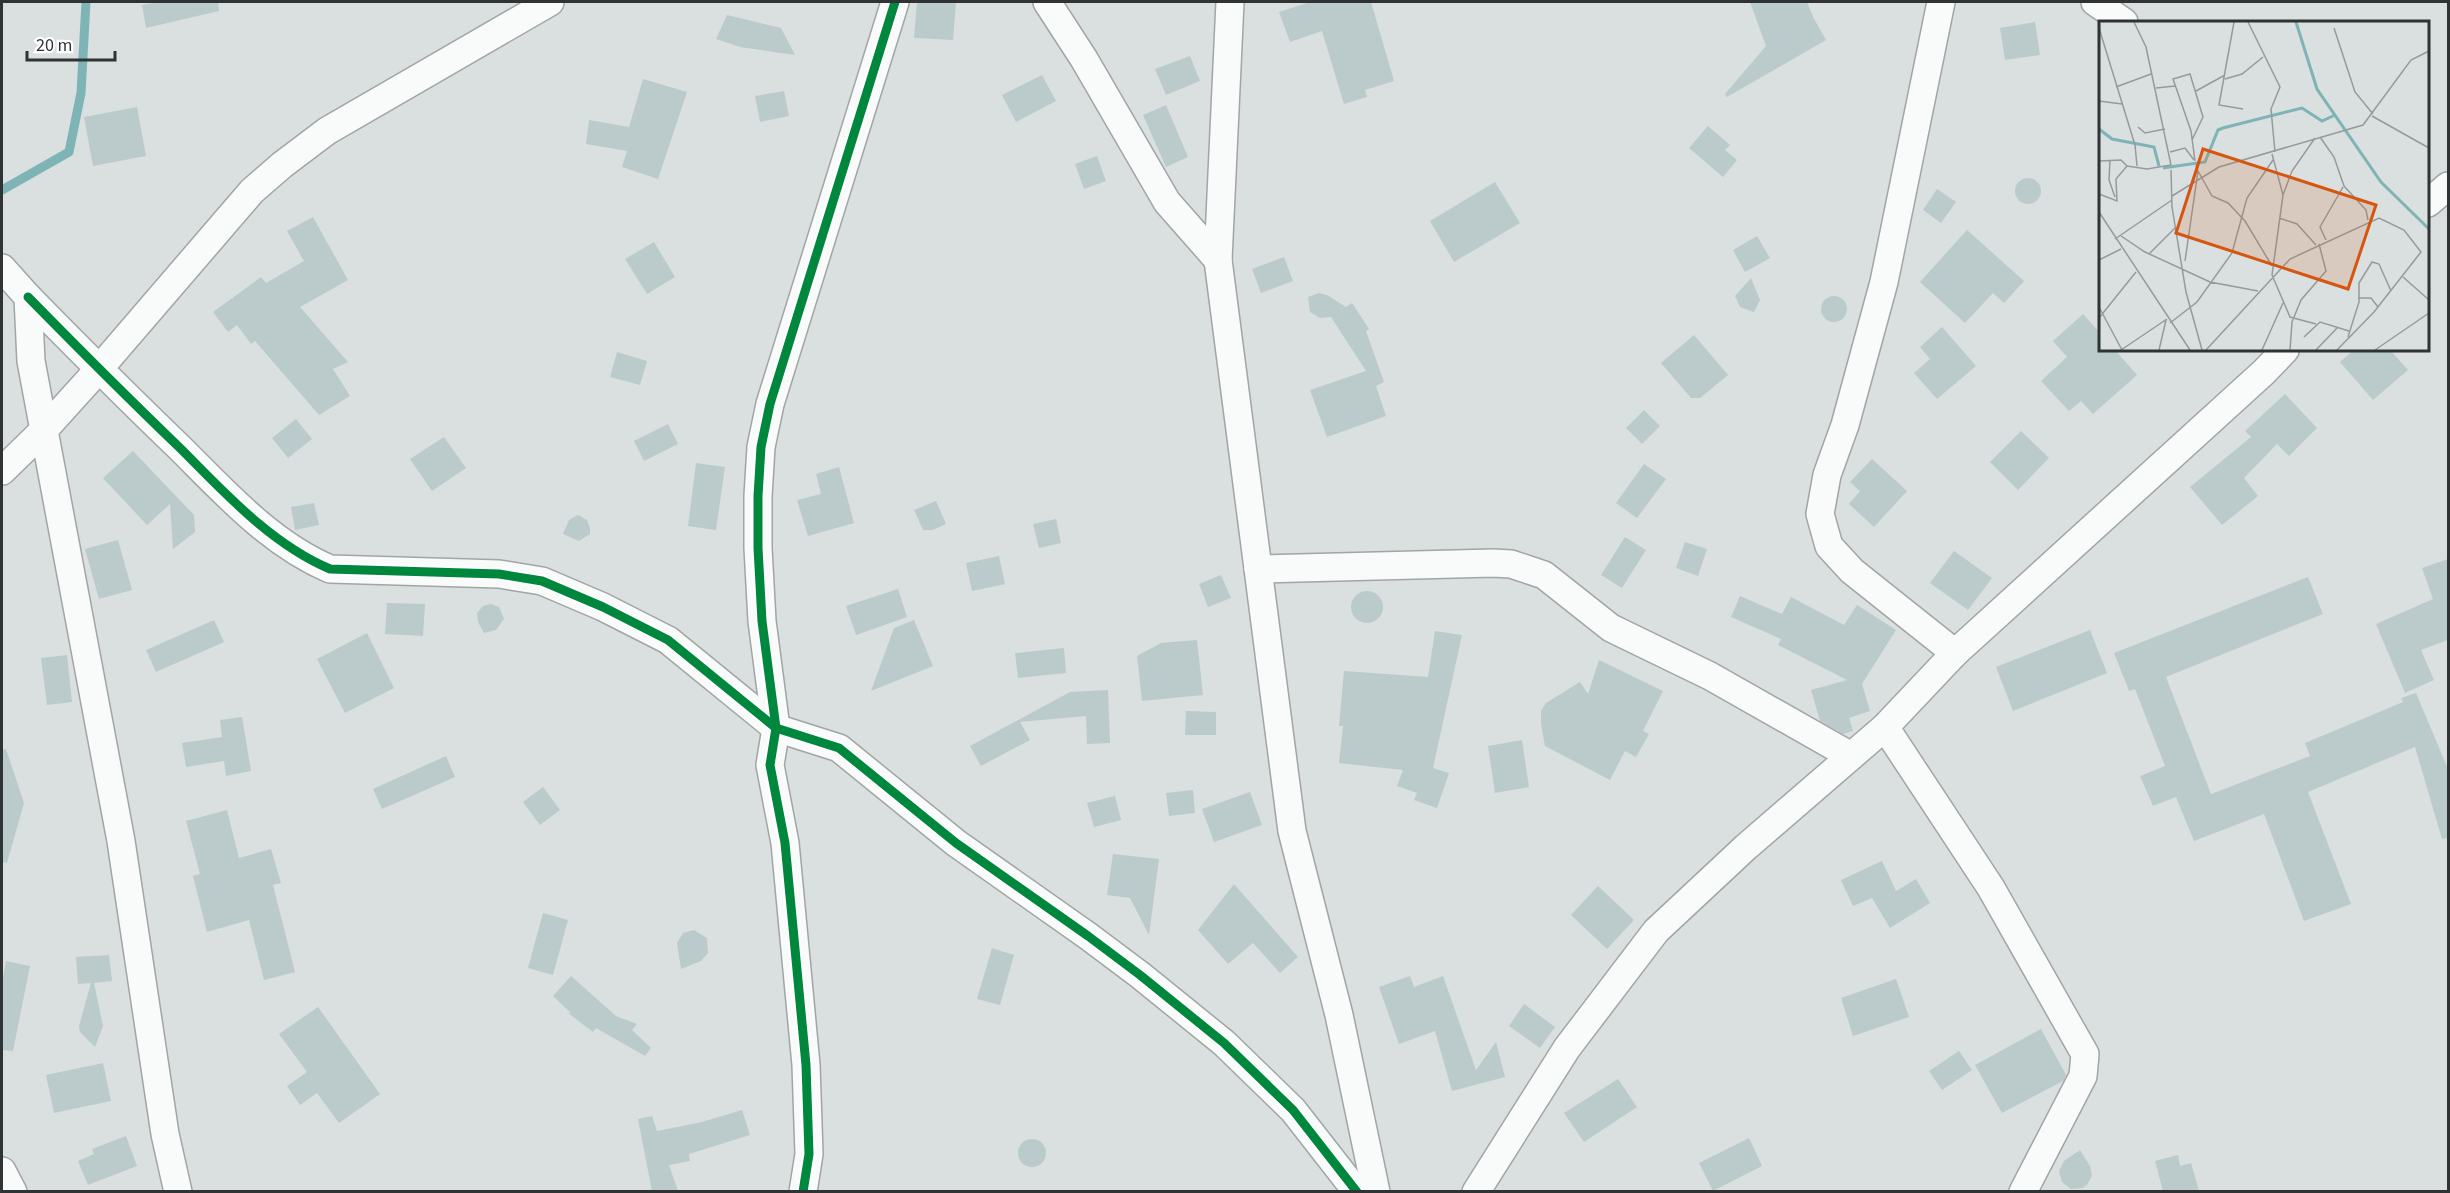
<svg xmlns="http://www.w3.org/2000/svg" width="2450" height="1193" font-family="'Source Sans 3',sans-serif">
  <rect width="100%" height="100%" fill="#dadfdf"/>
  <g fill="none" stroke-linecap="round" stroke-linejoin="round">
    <polyline stroke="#7fb4b6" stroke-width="9" points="2,190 69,152 81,93 86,2"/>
  </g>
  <g fill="#bbcbcc">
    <polygon points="159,2 218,2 219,11 146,28 142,5"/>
    <polygon points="917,2 956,2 953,40 914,38"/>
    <polygon points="1310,2 1371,2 1394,81 1365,90 1367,97 1344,104 1322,31 1290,42 1279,12"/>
    <polygon points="1750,2 1807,2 1813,17 1826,40 1727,97 1725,94 1766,46"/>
    <polygon points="727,15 781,28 795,55 740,47 716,39"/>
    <polygon points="2035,22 2040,55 2005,60 2000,28"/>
    <polygon points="1190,56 1200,81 1166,95 1155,69"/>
    <polygon points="1042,75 1056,101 1016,122 1002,95"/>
    <polygon points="643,79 687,92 658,179 622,167 627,151 586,144 589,120 629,127"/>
    <polygon points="784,91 789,116 760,122 755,96"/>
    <polygon points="1166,105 1188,157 1166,167 1143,115"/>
    <polygon points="137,107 146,156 93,166 84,117"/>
    <polygon points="1708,126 1730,145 1725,150 1737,160 1723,177 1689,148"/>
    <polygon points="1097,156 1106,181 1084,189 1075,164"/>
    <circle cx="2028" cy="191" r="13"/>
    <polygon points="1495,182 1520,223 1454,262 1430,221"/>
    <polygon points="1937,189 1956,202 1941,223 1923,210"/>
    <polygon points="313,217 348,280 300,307 348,362 333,369 350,396 319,415 255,341 251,344 237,325 228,332 213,312 261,277 266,283 304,261 287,231"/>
    <polygon points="1967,230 2024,281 2004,303 1993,293 1965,323 1920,282"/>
    <polygon points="1757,236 1770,258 1745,272 1733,250"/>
    <polygon points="654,242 675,277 647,294 625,259"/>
    <polygon points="1284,257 1293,281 1261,293 1252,269"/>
    <polygon points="1751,278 1760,300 1754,312 1740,307 1735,296"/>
    <polygon points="1319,293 1327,295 1346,307 1352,303 1369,329 1366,331 1384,382 1376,386 1386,416 1327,437 1310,390 1366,371 1331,317 1320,318 1310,312 1308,297"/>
    <circle cx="1834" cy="309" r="13"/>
    <polygon points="2083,314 2100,333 2100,350 2115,350 2137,375 2093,414 2081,401 2069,411 2041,381 2067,357 2053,341"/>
    <polygon points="1942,327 1976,366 1937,399 1914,373 1930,359 1920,347"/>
    <polygon points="1694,335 1728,375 1700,398 1691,398 1661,363"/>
    <polygon points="2354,350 2390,350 2408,370 2373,400 2340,362"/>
    <polygon points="617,352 647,361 640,385 610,377"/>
    <polygon points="2285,394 2317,428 2289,456 2277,444 2244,478 2258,496 2222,525 2190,487 2251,437 2245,431"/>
    <polygon points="1644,410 1660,426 1642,444 1626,428"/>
    <polygon points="296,419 312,439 288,458 272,438"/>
    <polygon points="668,424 678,444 644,461 634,441"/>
    <polygon points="2021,431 2049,458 2018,490 1990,462"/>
    <polygon points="444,437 466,468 432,491 410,459"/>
    <polygon points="133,451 194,515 195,532 173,549 170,504 147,525 103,478"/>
    <polygon points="1872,459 1907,491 1874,527 1849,504 1860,491 1850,482"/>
    <polygon points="696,463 725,467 716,530 688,526"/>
    <polygon points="1644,464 1666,479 1637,518 1616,503"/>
    <polygon points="839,467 854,523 808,536 797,500 821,494 816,474"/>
    <polygon points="936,501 946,524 933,530 923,530 914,510"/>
    <polygon points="314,503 319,525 295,530 291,507"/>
    <polygon points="578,515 587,520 590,528 590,534 579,541 563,534 569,520"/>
    <polygon points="1056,519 1061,543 1039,548 1033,524"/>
    <polygon points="1625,537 1646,550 1622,588 1601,575"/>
    <polygon points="118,540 132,590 99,599 85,549"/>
    <polygon points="1685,542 1707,549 1698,576 1676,568"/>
    <polygon points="1954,551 1992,578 1968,610 1930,583"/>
    <polygon points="999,556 1005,584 972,591 966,563"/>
    <polygon points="2448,559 2448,640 2421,650 2434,680 2405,693 2376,624 2433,599 2422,568"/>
    <polygon points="1221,575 1231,598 1208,607 1199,584"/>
    <polygon points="2308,577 2323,614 2166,677 2211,794 2310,756 2305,743 2403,702 2401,698 2416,693 2448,769 2448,838 2442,839 2415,747 2308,792 2351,904 2304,921 2264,814 2194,841 2176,797 2153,806 2140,776 2165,766 2135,689 2129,691 2114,653"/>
    <polygon points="898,589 907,617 856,635 846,606"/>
    <circle cx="1367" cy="607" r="16"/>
    <polygon points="1740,596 1782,614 1791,597 1844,625 1857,605 1896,630 1862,684 1870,711 1849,718 1853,731 1843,734 1820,721 1811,690 1847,680 1778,645 1781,639 1731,617"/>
    <polygon points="387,603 425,604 423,636 385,634"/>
    <polygon points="491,604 499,607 504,619 496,630 484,633 478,622 477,613 483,606"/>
    <polygon points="214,620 224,642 156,672 146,650"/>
    <polygon points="914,620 933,666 871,691 894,628"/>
    <polygon points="2090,630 2107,673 2013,711 1996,667"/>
    <polygon points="1435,631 1462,635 1433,768 1449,773 1437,808 1414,800 1417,793 1397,786 1403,770 1339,763 1343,726 1339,726 1344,671 1428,677"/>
    <polygon points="367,633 394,688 345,713 317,659"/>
    <polygon points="1197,640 1203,695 1142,701 1137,656 1161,643"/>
    <polygon points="1064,648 1066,673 1018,678 1015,653"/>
    <polygon points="67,655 72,702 47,705 41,658"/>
    <polygon points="1599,660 1663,691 1643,731 1649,734 1636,757 1625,751 1610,780 1545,746 1541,724 1541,711 1546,703 1580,682 1588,694"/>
    <polygon points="1108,690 1110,743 1087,744 1086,716 1020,722 1030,740 981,766 970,746 1070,692"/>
    <polygon points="1186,711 1216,712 1216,735 1185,735"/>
    <polygon points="242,717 251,771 226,776 224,761 186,767 182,743 222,737 220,720"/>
    <polygon points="1522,740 1529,787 1495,793 1488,746"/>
    <polygon points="6,749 24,803 7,863 2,862 2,750"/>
    <polygon points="446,756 455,777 382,809 373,789"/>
    <polygon points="543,787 560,810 540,825 523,802"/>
    <polygon points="1193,790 1195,813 1169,816 1166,793"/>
    <polygon points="1250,792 1262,825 1214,842 1202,809"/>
    <polygon points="1115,796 1121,820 1094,827 1087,803"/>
    <polygon points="227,810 239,858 271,849 281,883 273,885 295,972 264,980 249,920 207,932 193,876 200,874 186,821"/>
    <polygon points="1113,854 1159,859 1149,935 1130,898 1107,895"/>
    <polygon points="1882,861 1896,891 1916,879 1930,903 1890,928 1872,898 1853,906 1841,880"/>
    <polygon points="1234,884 1298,957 1280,973 1253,943 1228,964 1198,930"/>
    <polygon points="1598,886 1634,920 1607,949 1571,915"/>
    <polygon points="543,913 568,920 553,975 528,968"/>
    <polygon points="694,930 707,938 708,953 701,961 681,969 677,943 683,933"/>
    <polygon points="992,948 1014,955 1000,1005 977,999"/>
    <polygon points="109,955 112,981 94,983 103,1026 95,1047 80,1032 79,1026 91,983 78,984 76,957"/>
    <polygon points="6,961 30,966 13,1051 2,1050 2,984"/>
    <polygon points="571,976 616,1016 637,1024 632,1030 651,1048 645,1056 596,1028 593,1032 568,1013 571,1013 553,996"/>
    <polygon points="1410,976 1414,987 1443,976 1476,1070 1496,1042 1505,1077 1452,1091 1435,1031 1399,1044 1379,987"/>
    <polygon points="1896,979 1909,1017 1853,1036 1841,998"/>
    <polygon points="1524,1004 1555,1027 1540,1048 1509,1026"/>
    <polygon points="318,1007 380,1094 339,1123 317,1093 300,1105 287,1086 307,1072 279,1034"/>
    <polygon points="2041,1029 2066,1075 2063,1081 2002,1113 1975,1065"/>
    <polygon points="1959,1051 1972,1070 1942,1090 1929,1071"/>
    <polygon points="103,1063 111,1101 54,1113 46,1075"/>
    <polygon points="1618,1079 1637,1107 1584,1142 1564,1113"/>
    <polygon points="742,1110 750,1135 689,1154 690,1161 669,1165 678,1191 652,1191 638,1119 652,1116 657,1131 702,1122"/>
    <polygon points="126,1136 137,1166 88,1185 78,1161 94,1154 92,1149"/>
    <polygon points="1749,1138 1762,1166 1713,1191 1699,1163"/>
    <circle cx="1032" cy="1153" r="14"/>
    <polygon points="2080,1150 2090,1166 2092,1176 2087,1185 2082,1188 2071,1189 2062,1182 2059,1171 2064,1161"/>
    <polygon points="2178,1155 2180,1166 2191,1163 2199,1191 2163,1191 2155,1161"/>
  </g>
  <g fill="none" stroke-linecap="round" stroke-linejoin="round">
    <g stroke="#a2a5a5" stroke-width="30">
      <g id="minor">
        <polyline points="1047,2 1084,59 1167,202 1218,260"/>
        <polyline points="1230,2 1218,260 1292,831 1339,1015 1376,1192"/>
        <polyline points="1941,2 1884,282 1845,425 1827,475 1820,514 1829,546 1852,571 1955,653"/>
        <polyline points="2095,2 2124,22"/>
        <polyline points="2428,203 2448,186"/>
        <polyline points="2,268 28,297 31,361 121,841 165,1134 178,1192"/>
        <path d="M28,297C78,348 129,399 181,449C225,493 271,544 330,569L499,574L542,581L603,607L668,640L776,728L839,748L956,843L1088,936L1140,975L1224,1043L1293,1110L1357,1192"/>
        <polyline points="2,471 43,431 99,369 252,191 282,165 327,131 550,2"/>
        <polyline points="1258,569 1493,563 1511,564 1544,575 1611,628 1710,676 1851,756"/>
        <polyline points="1885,727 1991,888 2085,1054 2083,1076 2023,1192"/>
        <polyline points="2,1171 13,1192"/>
        <polyline points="803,1192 809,1154 806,1065 785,843 770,765 776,728 762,621 758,548 758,496 761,447 770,404 895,2"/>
        <polyline points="1476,1192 1567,1048 1656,931 1746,847 1885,727 1955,653 2264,372 2285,350"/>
      </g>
    </g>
    <use href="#minor" stroke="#f9fafa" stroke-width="27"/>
    <g stroke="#fff" stroke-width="13">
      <g id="cycleway">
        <path d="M28,297C78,348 129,399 181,449C225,493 271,544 330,569L499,574L542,581L603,607L668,640L776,728L839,748L956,843L1088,936L1140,975L1224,1043L1293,1110L1357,1192"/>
        <polyline points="803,1192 809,1154 806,1065 785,843 770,765 776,728 762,621 758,548 758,496 761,447 770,404 895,2"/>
      </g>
    </g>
    <use href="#cycleway" stroke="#00873e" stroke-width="9"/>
  </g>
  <g transform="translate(2099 21)">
    <rect width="330" height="330" fill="#dadfdf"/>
    <path fill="none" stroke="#7fb4b6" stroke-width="3" d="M197,1L218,68L282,161L330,208M0,108L13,118L55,126L60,145M64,147L106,141L119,109L124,107L203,87L223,100L236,94"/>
    <path fill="none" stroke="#969a9a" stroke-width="1.5" d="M135,1L120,84L144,88M149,1L181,66L172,88L176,131M0,7L36,124L38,145M235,7L256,71L274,93M126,58L143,53L164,36M17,66L52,53M57,67L76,65M97,70L126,54M0,80L23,83M273,95L330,127M39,106L46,112L66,108M221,116L235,136L245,165L267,189L269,199M216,117L193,150L184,174L173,254L191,296L217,303M93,119L104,96L91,53L74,58L92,110L96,140M71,131L86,127L95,139M173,133L184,174M11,139L10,159L16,176M0,140L22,139L28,145M72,149L73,186L87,271L103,329M99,150L113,175L129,182L146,200L173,245M0,173L18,180L17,158L28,145L48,148L72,144L47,26L35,1M73,175L120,146L264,104L312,39L330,30M0,191L91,329M180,197L198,203L217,224M22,215L46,231L111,261L159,270M16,218L73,179M227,219L221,206L244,166M50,233L76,207M0,239L22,228M86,240L99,150L97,144M304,256L330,279M259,277H272L279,286M0,286L23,329M0,297L37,251M71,302L98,281L133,232L148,177L174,139M205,316L221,301L250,310M249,316L260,281V262L273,241L280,243L292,270M22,329L68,298M60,329L67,299M107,329L191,238L280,197L305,209L322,231L275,291L238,329M163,329L184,282M191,329L193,301L202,279L227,250L220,223M217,329L238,307M276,329L330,292"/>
    <path fill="#d65510" fill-opacity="0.15" stroke="#d65510" stroke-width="3" d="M104,128L277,184L249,268L77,212Z"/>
    <rect width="330" height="330" fill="none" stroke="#2f3333" stroke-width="3"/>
  </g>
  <rect width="2450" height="1193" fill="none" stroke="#2f3333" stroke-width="6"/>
  <path d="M27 51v9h88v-9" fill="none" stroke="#2f3333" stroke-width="3"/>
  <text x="36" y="51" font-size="18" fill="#2f3333" stroke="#ffffff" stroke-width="4.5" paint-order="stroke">20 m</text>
</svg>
